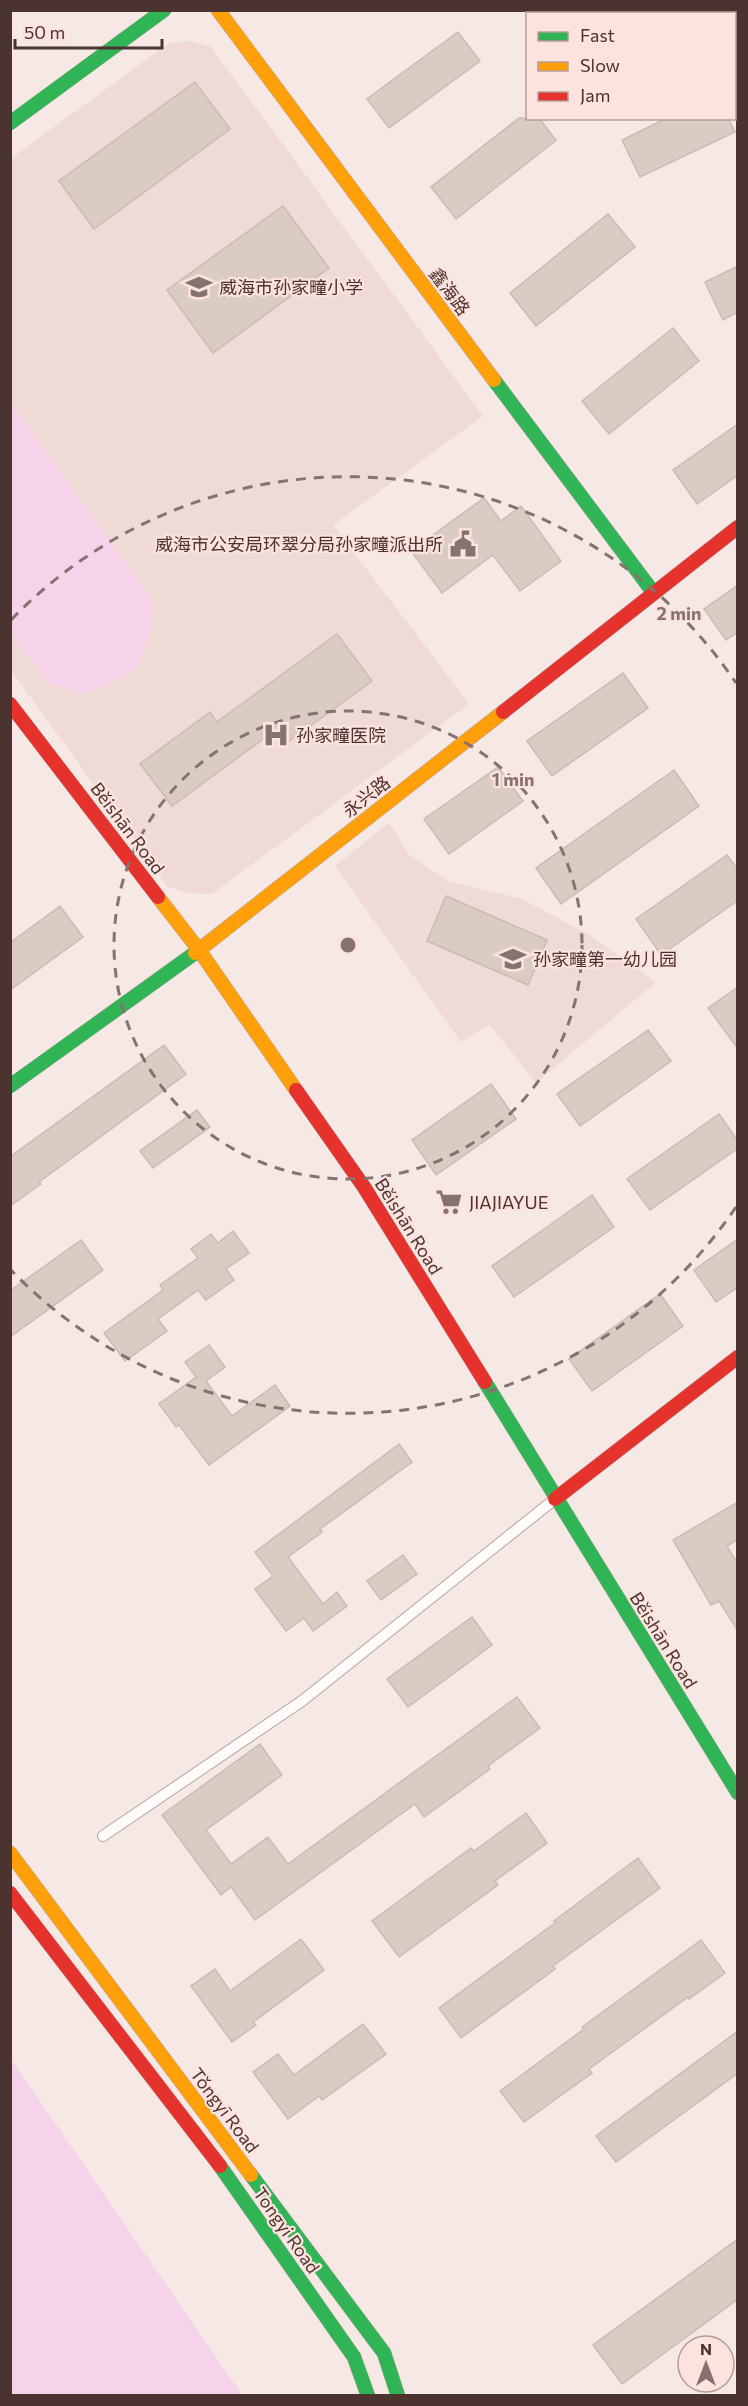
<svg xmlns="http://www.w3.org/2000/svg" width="748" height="2406" font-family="Commissioner,'Noto Sans SC',sans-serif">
  <rect width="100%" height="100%" fill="#f5e8e5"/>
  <g fill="#efdad5">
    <polygon points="191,41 211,47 483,416 333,525 469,704 212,894 187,893 167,886 11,670 10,159 169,43"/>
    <polygon points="389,823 409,855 448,881 522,899 591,936 656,982 536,1083 489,1024 461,1042 335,866"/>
  </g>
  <g fill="#f6d3ea">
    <path d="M10,402L154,603C151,620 148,647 139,662C132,675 97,688 83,694L49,683L11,633Z"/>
    <polygon points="11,2059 242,2395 11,2395"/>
  </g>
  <g fill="#dacbc3" stroke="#cabbb4" stroke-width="1.5">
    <polygon points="458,32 480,61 389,128 367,99"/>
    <polygon points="195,82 230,129 94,229 59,181"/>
    <polygon points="519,118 539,118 556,140 456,219 431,187"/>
    <polygon points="667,118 728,118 735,132 640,177 622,140"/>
    <polygon points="283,206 329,268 213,353 167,290"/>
    <polygon points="608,214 635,247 536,326 510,293"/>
    <polygon points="738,266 738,312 723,320 705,282"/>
    <polygon points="673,328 699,361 609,434 582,401"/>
    <polygon points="738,424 738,475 697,504 673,470"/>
    <polygon points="484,498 501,521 521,506 561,561 520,591 493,555 442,593 411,551"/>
    <polygon points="738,585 738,632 726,640 704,609"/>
    <polygon points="337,634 372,681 284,745 274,731 172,806 140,764 210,712 217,722"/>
    <polygon points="623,673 648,708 552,776 527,741"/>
    <polygon points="498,767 523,801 449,854 424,819"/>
    <polygon points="674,770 699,806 561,904 536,868"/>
    <polygon points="727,855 738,870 738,900 661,955 636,919"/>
    <polygon points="446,896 547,940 528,985 427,941"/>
    <polygon points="60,906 83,937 10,990 10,943"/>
    <polygon points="738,987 738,1049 708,1008"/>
    <polygon points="648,1030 671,1061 580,1126 557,1094"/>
    <polygon points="164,1045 186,1074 39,1182 41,1184 10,1206 10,1157"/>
    <polygon points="491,1084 516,1119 436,1175 412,1140"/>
    <polygon points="197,1110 210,1127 153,1168 140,1151"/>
    <polygon points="719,1114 738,1141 738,1148 650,1210 627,1179"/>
    <polygon points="592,1195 614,1227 514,1297 492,1266"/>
    <polygon points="233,1231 249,1253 226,1269 234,1280 206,1300 198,1290 158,1319 167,1331 125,1361 104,1333 163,1290 160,1285 198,1258 191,1249 211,1234 218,1243"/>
    <polygon points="738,1239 738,1287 716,1302 694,1270"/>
    <polygon points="81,1240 103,1270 10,1337 10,1291"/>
    <polygon points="660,1294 683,1326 592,1391 569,1359"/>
    <polygon points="209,1345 225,1367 206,1381 232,1416 275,1385 290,1406 209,1465 179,1425 176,1427 159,1404 196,1377 185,1362"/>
    <polygon points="399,1444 412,1462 320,1529 322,1532 288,1557 323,1604 337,1592 347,1606 313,1631 304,1618 286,1631 255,1589 273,1576 255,1552"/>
    <polygon points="738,1502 738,1539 727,1546 738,1564 738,1631 719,1601 711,1605 673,1540"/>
    <polygon points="403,1555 417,1574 381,1600 367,1581"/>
    <polygon points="472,1617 492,1645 408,1707 387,1679"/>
    <polygon points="517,1697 540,1728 488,1766 490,1769 424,1817 415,1804 255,1920 231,1887 221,1895 162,1815 260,1744 282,1775 206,1830 231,1864 268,1837 288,1864"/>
    <polygon points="526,1813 547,1843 495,1881 498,1885 399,1957 372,1921 471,1848 474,1851"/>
    <polygon points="638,1858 660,1888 553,1966 555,1969 461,2038 439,2008 555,1923 554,1921"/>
    <polygon points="301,1939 324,1970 253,2022 256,2025 232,2042 191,1986 215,1969 230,1991"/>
    <polygon points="701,1940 725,1973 689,1999 688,1997 589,2069 592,2073 524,2122 500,2091 584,2029 582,2027"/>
    <polygon points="363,2024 386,2054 322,2100 319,2096 288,2119 253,2072 278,2054 294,2075"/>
    <polygon points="738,2031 738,2073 616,2162 596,2136"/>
    <polygon points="738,2239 738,2299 622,2384 593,2345"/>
  </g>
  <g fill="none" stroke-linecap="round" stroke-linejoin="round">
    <g stroke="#b5a5a1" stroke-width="12">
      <polyline id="lane" points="103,1836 302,1701 555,1499"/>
    </g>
    <g stroke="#b5a5a1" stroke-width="15">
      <g id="fast">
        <polyline points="10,123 164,10"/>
        <polyline points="494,380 653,592"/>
        <polyline points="10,1086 195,953"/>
        <polyline points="485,1382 738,1793"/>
        <polyline points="220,2166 354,2357 368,2396"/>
        <polyline points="251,2175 384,2353 398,2396"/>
      </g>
    </g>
    <g stroke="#b5a5a1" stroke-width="15">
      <g id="slow">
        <polyline points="218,10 494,380"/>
        <polyline points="158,897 199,950 296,1090"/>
        <polyline points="195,953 503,712"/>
        <polyline points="10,1853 251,2175"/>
      </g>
    </g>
    <g stroke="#b5a5a1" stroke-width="15">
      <g id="jam">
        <polyline points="10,704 158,897"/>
        <polyline points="503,712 738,527"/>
        <polyline points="296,1090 364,1187 485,1382"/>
        <polyline points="555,1499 738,1357"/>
        <polyline points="10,1893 220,2166"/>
      </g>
    </g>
    <use href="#lane" stroke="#fefcfb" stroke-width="10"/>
    <use href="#fast" stroke="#30b455" stroke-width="14"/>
    <use href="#slow" stroke="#ff9f0a" stroke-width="14"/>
    <use href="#jam" stroke="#e5322d" stroke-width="14"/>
  </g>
  <g fill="none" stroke="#86726f" stroke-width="3" stroke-dasharray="10 8">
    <circle cx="348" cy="945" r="234"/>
    <path d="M736 1207A468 468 0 0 1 11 1270M11 620A468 468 0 0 1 736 683"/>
  </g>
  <defs>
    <g id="school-bare" transform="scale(2.07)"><path d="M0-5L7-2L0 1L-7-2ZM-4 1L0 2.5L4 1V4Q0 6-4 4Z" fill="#86726f" stroke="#fce3de" stroke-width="2.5" paint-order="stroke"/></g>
    <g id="civic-bare" transform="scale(2.07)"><path d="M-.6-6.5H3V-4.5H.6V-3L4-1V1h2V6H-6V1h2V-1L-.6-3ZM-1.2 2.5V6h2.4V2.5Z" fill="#86726f" stroke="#fce3de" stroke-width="2.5" paint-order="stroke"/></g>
    <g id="hospital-bare" transform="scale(2.07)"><path d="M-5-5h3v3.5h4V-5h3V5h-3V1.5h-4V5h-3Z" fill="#86726f" stroke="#fce3de" stroke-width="2.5" paint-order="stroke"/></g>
    <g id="supermarket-bare" transform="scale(2.07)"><path d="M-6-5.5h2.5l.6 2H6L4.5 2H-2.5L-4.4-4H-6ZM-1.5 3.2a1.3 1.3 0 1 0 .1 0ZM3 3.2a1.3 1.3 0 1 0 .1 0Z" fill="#86726f" stroke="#fce3de" stroke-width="2.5" paint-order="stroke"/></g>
  </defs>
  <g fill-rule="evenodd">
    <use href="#school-bare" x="199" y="287"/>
    <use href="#civic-bare" x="463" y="544"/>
    <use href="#hospital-bare" x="276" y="735"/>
    <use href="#school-bare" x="513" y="959"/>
    <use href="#supermarket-bare" x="449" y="1202"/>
  </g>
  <g text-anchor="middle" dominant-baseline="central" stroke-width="4.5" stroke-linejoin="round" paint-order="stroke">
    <g font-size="18" fill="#4b332f" stroke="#fce3de" text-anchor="start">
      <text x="219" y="287">威海市孙家疃小学</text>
      <text x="443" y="544" text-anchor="end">威海市公安局环翠分局孙家疃派出所</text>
      <text x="296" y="735">孙家疃医院</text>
      <text x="533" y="959">孙家疃第一幼儿园</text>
      <text x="469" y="1202">JIAJIAYUE</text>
    </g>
    <g font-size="18" fill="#4b332f" stroke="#fce3de">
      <text transform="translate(450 291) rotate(53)">鑫海路</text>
      <text transform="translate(366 796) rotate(-38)">永兴路</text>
      <text transform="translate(128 828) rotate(53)">Běishān Road</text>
      <text transform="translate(409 1226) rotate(58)">Běishān Road</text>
      <text transform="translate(664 1640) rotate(58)">Běishān Road</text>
      <text transform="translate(225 2110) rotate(53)">Tǒngyī Road</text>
      <text transform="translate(287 2230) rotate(55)">Tongyi Road</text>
    </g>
  </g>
  <circle cx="348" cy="945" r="9" fill="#86726f" stroke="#fce3de" stroke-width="3"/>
  <g font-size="18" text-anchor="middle" font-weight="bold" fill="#86726f" stroke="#fce3de" stroke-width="4.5" stroke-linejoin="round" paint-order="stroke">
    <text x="679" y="620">2 min</text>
    <text x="513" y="786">1 min</text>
  </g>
  <rect width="748" height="2406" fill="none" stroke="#4b332f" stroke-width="24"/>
  <rect x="526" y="12" width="210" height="108" fill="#fce3de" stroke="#b59d98" stroke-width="1.5"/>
  <rect x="538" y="32" width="30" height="9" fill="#30b455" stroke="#b59d98" stroke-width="1.5"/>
  <text x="580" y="42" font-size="18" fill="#4b332f">Fast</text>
  <rect x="538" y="62" width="30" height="9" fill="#ff9f0a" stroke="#b59d98" stroke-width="1.5"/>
  <text x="580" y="72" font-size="18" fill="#4b332f">Slow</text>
  <rect x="538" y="92" width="30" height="9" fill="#e5322d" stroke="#b59d98" stroke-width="1.5"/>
  <text x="580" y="102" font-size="18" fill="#4b332f">Jam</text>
  <g transform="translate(706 2364)"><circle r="28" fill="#fce3de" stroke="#b59d98" stroke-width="1.5"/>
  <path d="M0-4.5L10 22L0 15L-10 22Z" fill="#86726f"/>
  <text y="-9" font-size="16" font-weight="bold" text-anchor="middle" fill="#4b332f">N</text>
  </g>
  <path d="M15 39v9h147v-9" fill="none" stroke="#4b332f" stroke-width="3"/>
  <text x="24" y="39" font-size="18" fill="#4b332f" stroke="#fce3de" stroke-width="4.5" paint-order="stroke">50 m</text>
</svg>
